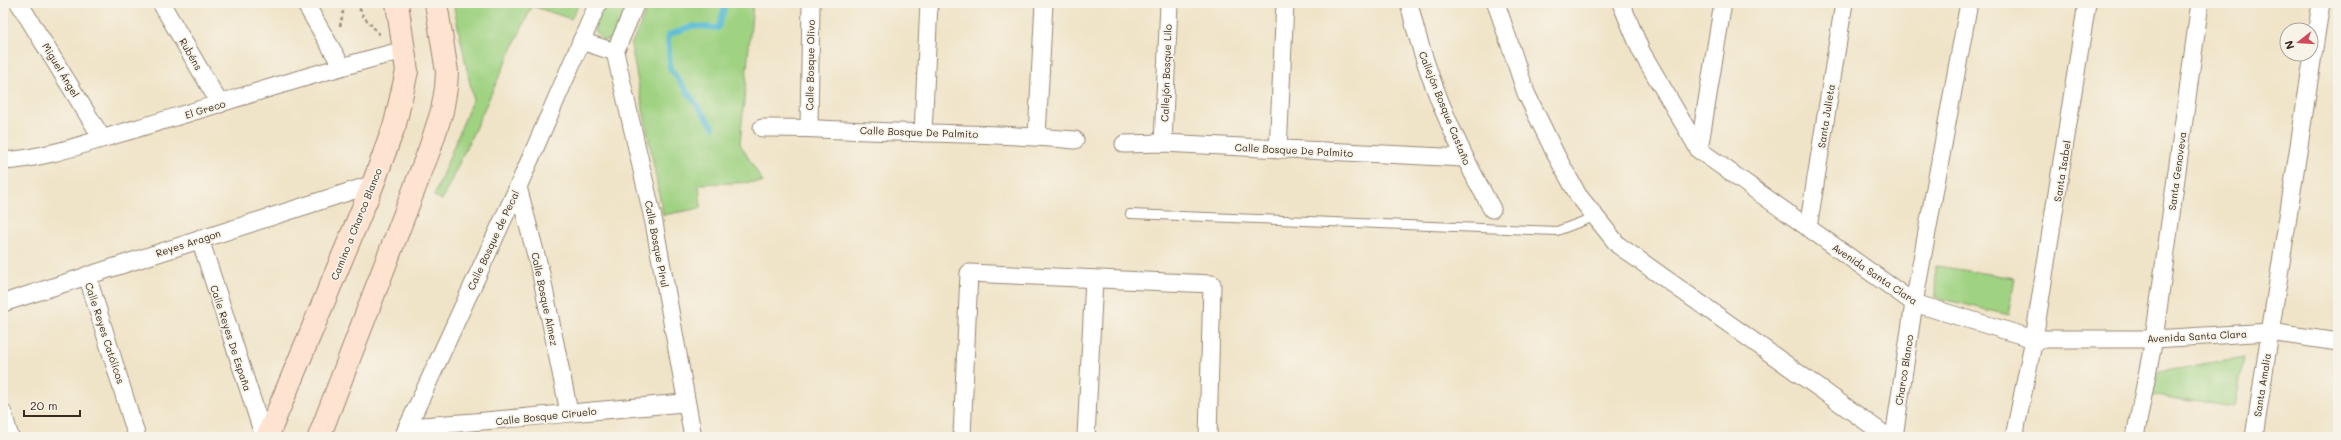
<svg xmlns="http://www.w3.org/2000/svg" width="2341" height="440" font-family="Mali,sans-serif">
  <rect width="100%" height="100%" fill="#f7f3e8"/>
  <filter id="ink" filterUnits="userSpaceOnUse"><feTurbulence type="fractalNoise" baseFrequency=".025" numOctaves="2"/><feDisplacementMap in="SourceGraphic" scale="8" xChannelSelector="R" yChannelSelector="G"/><feConvolveMatrix kernelMatrix="1 2 1 2 8 2 1 2 1" color-interpolation-filters="sRGB"/></filter>
  <filter id="wash" filterUnits="userSpaceOnUse"><feTurbulence type="fractalNoise" baseFrequency=".012" numOctaves="4" result="noise"/><feDisplacementMap in="SourceGraphic" scale="16" xChannelSelector="R" yChannelSelector="G"/><feGaussianBlur stdDeviation="0.9" result="paint"/><feColorMatrix in="noise" values="0 0 0 0 0 0 0 0 0 0 0 0 0 0 0 0 0 1.4 0 .05"/><feComposite in="paint" operator="in"/></filter>
  <g filter="url(#wash)">
    <rect width="100%" height="100%" fill="#f0e4c8"/>
    <g fill="#9fd281" stroke="#6d7e50">
      <polygon points="453,3 580,3 571,19 532,6 442,200 434,196 473,98"/>
      <polygon points="605,3 629,3 613,38 603,41 594,29"/>
      <polygon points="650,3 753,3 740,144 763,182 699,184 701,208 663,215 631,45"/>
      <polygon points="1936,266 2015,278 2008,315 1935,297"/>
      <polygon points="2244,358 2235,407 2148,395 2159,372"/>
    </g>
    <g fill="none" stroke-linecap="round" stroke-linejoin="round">
      <polyline stroke="#57bbd5" stroke-width="5.5" points="713,127 670,68 668,35 693,26 718,28 724,10 722,3"/>
    </g>
  </g>
  <g filter="url(#ink)">
    <g fill="none" stroke-linecap="round" stroke-linejoin="round">
      <g stroke="#968773" stroke-width="10">
        <polyline id="lane" points="1130,214 1557,231 1594,217"/>
      </g>
      <g stroke="#968773" stroke-width="19">
        <g id="street">
          <polyline points="19,3 102,138"/>
          <polyline points="161,3 220,104"/>
          <polyline points="305,3 341,65"/>
          <path d="M1409,3C1425,75 1456,145 1492,209"/>
          <polyline points="1496,3 1526,93 1556,155 1578,195 1618,245 1888,437"/>
          <polyline points="1621,3 1641,51 1699,150 1914,303 2034,339 2154,339 2270,332 2338,342"/>
          <polyline points="581,41 615,52"/>
          <polyline points="615,52 654,223 693,437"/>
          <polyline points="615,52 636,3"/>
          <polyline points="809,127 811,3"/>
          <path d="M762,128C807,127 851,131 896,132C956,134 1016,134 1075,140"/>
          <polyline points="923,133 929,3"/>
          <polyline points="1037,136 1044,3"/>
          <polyline points="1163,143 1169,3"/>
          <polyline points="1124,144 1163,143 1463,158"/>
          <polyline points="1278,150 1285,3"/>
          <polyline points="1699,150 1723,3"/>
          <path d="M3,161C48,158 92,141 135,129C225,103 314,72 405,50"/>
          <polyline points="518,187 541,274 569,412"/>
          <polyline points="1808,228 1844,3"/>
          <polyline points="200,239 264,437"/>
          <polyline points="87,275 137,437"/>
          <polyline points="3,303 373,184"/>
          <polyline points="3,413 10,437"/>
          <path d="M407,427C500,421 593,410 686,403"/>
          <polyline points="403,437 518,187 598,3"/>
          <polyline points="962,437 969,273 1212,284 1208,437"/>
          <polyline points="1086,437 1094,279"/>
          <polyline points="1894,437 1914,303 1969,3"/>
          <polyline points="2014,437 2034,339 2087,3"/>
          <polyline points="2135,437 2154,339 2200,3"/>
          <polyline points="2254,437 2321,3"/>
        </g>
      </g>
      <g stroke="#968773" stroke-width="24">
        <g id="secondary">
          <polyline points="267,437 373,184 395,124 407,71 397,3"/>
          <polyline points="319,437 430,148 442,111 446,88 447,72 436,3"/>
        </g>
      </g>
      <g stroke="#968773" stroke-width="2.5" stroke-dasharray="3 3" stroke-linecap="butt">
        <polyline points="357,3 363,16 381,36"/>
        <polyline points="340,26 345,3"/>
      </g>
      <use href="#lane" stroke="#fff" stroke-width="8"/>
      <use href="#street" stroke="#fff" stroke-width="17"/>
      <use href="#secondary" stroke="#fee3d1" stroke-width="22"/>
    </g>
  </g>
  <g text-anchor="middle" dominant-baseline="central" stroke-width="3.5" stroke-linejoin="round" paint-order="stroke">
    <g font-size="10" fill="#3b2a1e" stroke="#f7f3e8">
      <text transform="translate(191 54) rotate(60)">Rubéns</text>
      <text transform="translate(810 65) rotate(-89)">Calle Bosque Olivo</text>
      <text transform="translate(61 70) rotate(59)">Miguel Ángel</text>
      <text transform="translate(1166 73) rotate(-88)">Callejón Bosque Lilo</text>
      <text transform="translate(1445 108) rotate(68)">Callejón Bosque Castaño</text>
      <text transform="translate(205 109) rotate(-17)">El Greco</text>
      <text transform="translate(1826 116) rotate(-81)">Santa Julieta</text>
      <text transform="translate(919 132) rotate(2)">Calle Bosque De Palmito</text>
      <text transform="translate(1294 150) rotate(3)">Calle Bosque De Palmito</text>
      <text transform="translate(2062 171) rotate(-81)">Santa Isabel</text>
      <text transform="translate(2177 171) rotate(-82)">Santa Genoveva</text>
      <text transform="translate(356 224) rotate(-68)">Camino a Charco Blanco</text>
      <text transform="translate(493 240) rotate(-65)">Calle Bosque de Pecal</text>
      <text transform="translate(188 243) rotate(-18)">Reyes Aragon</text>
      <text transform="translate(657 244) rotate(79)">Calle Bosque Pirul</text>
      <text transform="translate(1875 274) rotate(34)">Avenida Santa Clara</text>
      <text transform="translate(545 299) rotate(78)">Calle Bosque Almez</text>
      <text transform="translate(105 333) rotate(72)">Calle Reyes Católicos</text>
      <text transform="translate(2197 336) rotate(-3)">Avenida Santa Clara</text>
      <text transform="translate(231 338) rotate(72)">Calle Reyes De España</text>
      <text transform="translate(1904 370) rotate(-81)">Charco Blanco</text>
      <text transform="translate(2262 385) rotate(-81)">Santa Amalia</text>
      <text transform="translate(546 416) rotate(-6)">Calle Bosque Ciruelo</text>
    </g>
  </g>
  <rect width="2341" height="440" fill="none" stroke="#f7f3e8" stroke-width="16"/>
  <g transform="translate(2299 42) rotate(253)"><circle r="19" fill="#f7f3e8" stroke="#aca397"/>
  <path d="M0-3L7 15L0 10L-7 15Z" fill="#d1495b"/>
  <text y="-6" font-size="11" font-weight="bold" text-anchor="middle" fill="#3b2a1e">N</text>
  </g>
  <path d="M24 410v6h56v-6" fill="none" stroke="#3b2a1e" stroke-width="2"/>
  <text x="30" y="410" font-size="12" fill="#3b2a1e" stroke="#f7f3e8" stroke-width="3" paint-order="stroke">20 m</text>
</svg>
